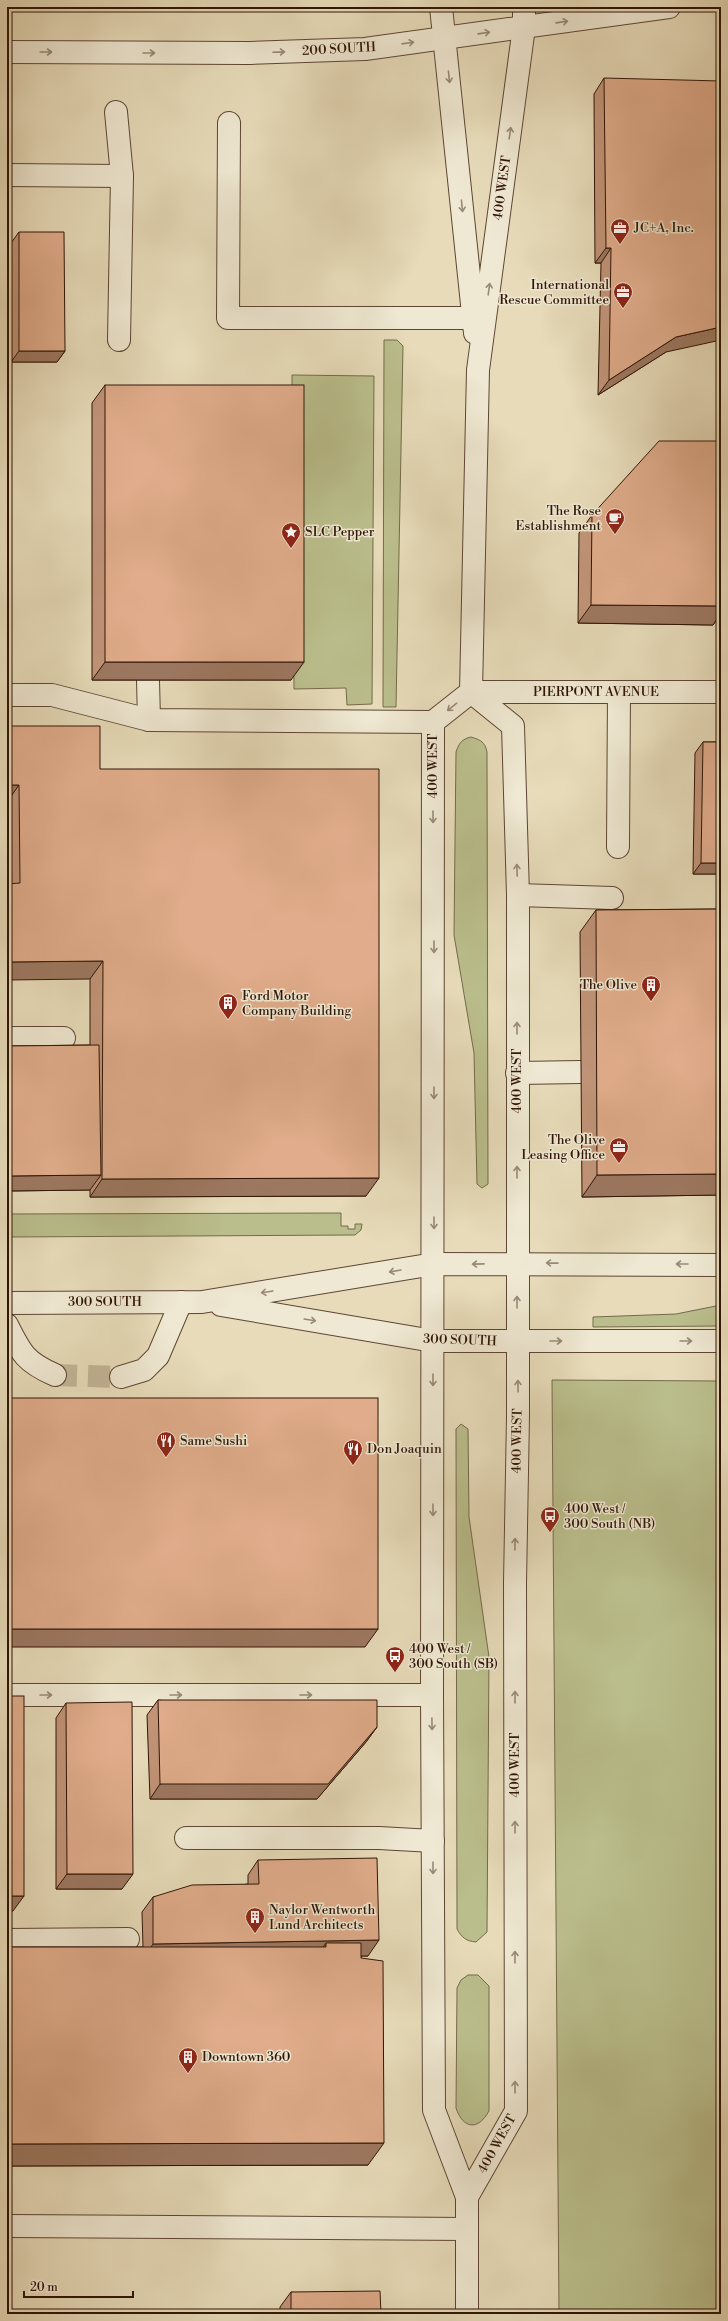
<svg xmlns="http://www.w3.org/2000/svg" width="728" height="2321" font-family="'Libre Bodoni',serif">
  <rect width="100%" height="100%" fill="#e7dbb9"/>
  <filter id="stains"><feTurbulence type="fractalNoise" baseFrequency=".005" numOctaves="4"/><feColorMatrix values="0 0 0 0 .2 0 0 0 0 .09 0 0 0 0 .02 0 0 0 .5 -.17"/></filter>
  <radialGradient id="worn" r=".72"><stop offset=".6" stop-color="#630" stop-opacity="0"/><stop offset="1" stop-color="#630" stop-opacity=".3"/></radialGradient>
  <g fill="#babe8c" stroke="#756a4a">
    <polygon points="384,340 397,340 403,346 396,707 383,707"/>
    <polygon points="292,375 374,376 372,704 347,705 346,688 294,689"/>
    <path d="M471,737C481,740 485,742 487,752L488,1184L482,1188L477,1184L474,1053L454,935L456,752C459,743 462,739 471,737Z"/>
    <polygon points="341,1213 341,1226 348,1226 348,1229 355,1229 355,1224 362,1224 361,1230 355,1235 7,1237 7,1214"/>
    <polygon points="721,1305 721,1326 593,1327 593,1317 676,1314"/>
    <polygon points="552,1380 721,1381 721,2314 559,2314"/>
    <path d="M461,1424L468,1429L469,1517L489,1657L487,1932L476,1942C466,1941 462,1938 457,1929L456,1429Z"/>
    <path d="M468,1975H478L489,1986V2111C478,2131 463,2129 456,2108L457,1988L461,1980Z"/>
  </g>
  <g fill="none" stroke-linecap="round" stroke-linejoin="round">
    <polyline stroke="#c2b395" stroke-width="22" stroke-dasharray="22 11" stroke-linecap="butt" points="55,1375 121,1377"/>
    <g stroke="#5e4634" stroke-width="24">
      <g id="minor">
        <polyline points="441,7 475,333"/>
        <polyline points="7,52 250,53 365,49 669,7"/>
        <polyline points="229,123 228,318 473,318"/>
        <polyline points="7,175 122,176 116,112"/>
        <polyline points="119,340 122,176"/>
        <polyline points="148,680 149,720"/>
        <polyline points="471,692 721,692"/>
        <polyline points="7,695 52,695 149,720 433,722"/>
        <polyline points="433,722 432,1695 434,2110 467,2197 467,2314"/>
        <polyline points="433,722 471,692 478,370 524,27 524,7"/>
        <polyline points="618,847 619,692"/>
        <polyline points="518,895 612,898"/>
        <polyline points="7,1038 64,1038"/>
        <polyline points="517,1073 581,1072"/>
        <polyline points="7,1303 202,1302 434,1264 721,1265"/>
        <polyline points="221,1305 433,1341 721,1341"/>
        <path d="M7,1325C21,1353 25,1362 55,1375"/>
        <polyline points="121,1377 144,1370 158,1356 181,1302"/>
        <polyline points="7,1695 432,1695"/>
        <polyline points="186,1838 379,1838 433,1841"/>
        <polyline points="7,1940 128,1939"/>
        <polyline points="467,2197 516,2111 515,1583 518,1416 518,895 513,726 471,692"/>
        <polyline points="7,2226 467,2229"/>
      </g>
    </g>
    <use href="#minor" stroke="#efe8d2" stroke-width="22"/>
  </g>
  <g fill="#c19478" stroke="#301507">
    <polygon points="604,78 666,352 598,395 601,263 595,263 594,94"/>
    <polygon points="19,232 65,351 57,362 11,362 11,243"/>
    <polygon points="105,385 291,680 92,680 92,403"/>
    <polygon points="721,441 721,613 713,625 578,623 579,533 592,515"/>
    <polygon points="7,726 100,769 366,1196 90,1197 90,1190 7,1191 7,1046 90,1045 90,979 8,884"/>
    <polygon points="703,742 721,742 721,874 693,874 695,753"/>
    <polygon points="721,909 721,1195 582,1197 580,932 596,910"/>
    <polygon points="158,1700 377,1727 366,1742 317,1799 150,1799 147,1715"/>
    <polygon points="66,1703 122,1889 56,1889 56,1718"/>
    <polygon points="258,1860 368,1956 361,1956 368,2165 7,2166 7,1947 143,1947 142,1912 153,1897 248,1884 248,1875"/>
    <polygon points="291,2292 381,2314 280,2314 280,2307"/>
  </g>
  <g fill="#9d7861" stroke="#301507">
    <polygon points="606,248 611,248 601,263 595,263"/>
    <polygon points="721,327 721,340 666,352 598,395 609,380 676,337"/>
    <polygon points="19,351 65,351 57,362 11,362"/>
    <polygon points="591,605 721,606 721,613 713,625 578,623"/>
    <polygon points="105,662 304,662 291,680 92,680"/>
    <polygon points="7,785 19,785 7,802"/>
    <polygon points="701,863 721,863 721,874 693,874"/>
    <polygon points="103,961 90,979 7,980 7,962"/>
    <polygon points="721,1174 721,1195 582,1197 597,1175"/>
    <polygon points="101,1175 90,1190 7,1191 7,1176"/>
    <polygon points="379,1178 366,1196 90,1197 102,1179"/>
    <polygon points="7,1629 378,1629 365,1647 7,1647"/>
    <polygon points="377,1727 366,1742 317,1799 150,1799 160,1784"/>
    <polygon points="67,1874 133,1874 122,1889 56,1889"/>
    <polygon points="7,1896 24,1896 13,1911 7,1911"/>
    <polygon points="379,1940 368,1956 320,1956 326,1947 326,1943 317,1956 143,1959 153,1944"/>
    <polygon points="384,2143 368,2165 7,2166 7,2144"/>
  </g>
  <g fill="#e0ac8b" stroke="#301507">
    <polygon points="604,78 721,81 721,327 676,337 609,380 611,248 606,248"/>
    <polygon points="19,232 64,232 65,351 19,351"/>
    <rect x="105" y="385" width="199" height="277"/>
    <polygon points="659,441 721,441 721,606 591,605 592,515"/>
    <polygon points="7,726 100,726 100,769 379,769 379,1178 102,1179 103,961 7,962 7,884 20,883 19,785 7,785"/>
    <polygon points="703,742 721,742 721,863 701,863"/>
    <polygon points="721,909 721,1174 597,1175 596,910"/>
    <polygon points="99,1045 101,1175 7,1176 7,1046"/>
    <rect x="7" y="1398" width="371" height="231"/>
    <rect x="7" y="1696" width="17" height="200"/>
    <polygon points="158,1700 377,1700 377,1727 328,1784 160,1784"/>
    <polygon points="132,1702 133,1874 67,1874 66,1703"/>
    <polygon points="377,1858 379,1940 153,1944 153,1897 192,1885 259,1884 258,1860"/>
    <polygon points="326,1943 361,1943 361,1958 383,1961 384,2143 7,2144 7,1947 326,1947"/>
    <polygon points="380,2291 381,2314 291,2314 291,2292"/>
  </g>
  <defs><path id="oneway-shaft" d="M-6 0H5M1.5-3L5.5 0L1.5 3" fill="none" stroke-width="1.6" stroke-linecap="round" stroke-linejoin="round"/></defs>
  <g stroke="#998977">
    <use href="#oneway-shaft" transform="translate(562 22) rotate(-8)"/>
    <use href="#oneway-shaft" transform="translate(484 33) rotate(-8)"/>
    <use href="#oneway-shaft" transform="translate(408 43) rotate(-8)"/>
    <use href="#oneway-shaft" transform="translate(46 52)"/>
    <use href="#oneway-shaft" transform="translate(279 52) rotate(-2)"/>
    <use href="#oneway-shaft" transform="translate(149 53)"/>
    <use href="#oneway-shaft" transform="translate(449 77) rotate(84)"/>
    <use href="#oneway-shaft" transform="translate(510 133) rotate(-82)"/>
    <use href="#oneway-shaft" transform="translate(462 206) rotate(84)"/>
    <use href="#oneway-shaft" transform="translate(489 289) rotate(-82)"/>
    <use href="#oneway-shaft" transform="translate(452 707) rotate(141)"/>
    <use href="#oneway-shaft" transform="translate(433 817) rotate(90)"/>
    <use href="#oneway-shaft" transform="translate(517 870) rotate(-92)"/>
    <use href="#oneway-shaft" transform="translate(434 947) rotate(90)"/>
    <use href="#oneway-shaft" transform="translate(517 1028) rotate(-90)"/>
    <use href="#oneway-shaft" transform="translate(434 1093) rotate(90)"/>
    <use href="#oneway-shaft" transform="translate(517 1172) rotate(-90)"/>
    <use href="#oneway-shaft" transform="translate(434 1223) rotate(90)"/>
    <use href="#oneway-shaft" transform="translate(552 1263) rotate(-179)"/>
    <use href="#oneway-shaft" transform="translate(478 1264) rotate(179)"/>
    <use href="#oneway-shaft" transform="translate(682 1264) rotate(-180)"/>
    <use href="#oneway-shaft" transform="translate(395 1271) rotate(170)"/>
    <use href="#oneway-shaft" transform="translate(267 1292) rotate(171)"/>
    <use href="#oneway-shaft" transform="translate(517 1302) rotate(-90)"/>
    <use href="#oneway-shaft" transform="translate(310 1320) rotate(9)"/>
    <use href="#oneway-shaft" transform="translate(556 1341)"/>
    <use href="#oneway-shaft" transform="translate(686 1341)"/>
    <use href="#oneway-shaft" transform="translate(433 1380) rotate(90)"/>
    <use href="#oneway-shaft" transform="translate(518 1386) rotate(-91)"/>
    <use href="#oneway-shaft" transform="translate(433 1510) rotate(90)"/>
    <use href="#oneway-shaft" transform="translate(515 1544) rotate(-89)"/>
    <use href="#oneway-shaft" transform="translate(46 1695)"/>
    <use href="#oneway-shaft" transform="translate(176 1695)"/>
    <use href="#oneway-shaft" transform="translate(306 1695)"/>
    <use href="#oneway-shaft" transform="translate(515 1697) rotate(-90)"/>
    <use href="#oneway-shaft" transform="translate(432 1724) rotate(89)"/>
    <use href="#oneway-shaft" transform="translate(515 1827) rotate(-90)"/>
    <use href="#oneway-shaft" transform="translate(433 1868) rotate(90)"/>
    <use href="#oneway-shaft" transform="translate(515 1957) rotate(-90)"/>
    <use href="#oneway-shaft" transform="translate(515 2087) rotate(-90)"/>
  </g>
  <defs>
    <g id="office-pin" transform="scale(1)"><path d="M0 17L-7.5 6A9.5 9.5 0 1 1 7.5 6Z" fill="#8f2418" stroke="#efe8d2"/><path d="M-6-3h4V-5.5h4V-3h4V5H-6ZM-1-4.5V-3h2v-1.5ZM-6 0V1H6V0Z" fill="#fff"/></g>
    <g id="cafe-pin" transform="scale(1)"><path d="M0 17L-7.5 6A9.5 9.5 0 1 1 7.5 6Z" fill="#8f2418" stroke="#efe8d2"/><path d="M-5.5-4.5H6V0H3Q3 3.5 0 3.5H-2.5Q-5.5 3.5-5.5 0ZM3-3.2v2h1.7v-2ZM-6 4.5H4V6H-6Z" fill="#fff"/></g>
    <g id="sight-pin" transform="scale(1)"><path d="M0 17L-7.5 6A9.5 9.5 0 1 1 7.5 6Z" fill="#8f2418" stroke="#efe8d2"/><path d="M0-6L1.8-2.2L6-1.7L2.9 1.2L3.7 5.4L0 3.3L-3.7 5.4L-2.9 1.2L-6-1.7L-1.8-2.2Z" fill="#fff"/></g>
    <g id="building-pin" transform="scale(1)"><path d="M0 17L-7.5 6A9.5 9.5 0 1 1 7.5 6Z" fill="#8f2418" stroke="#efe8d2"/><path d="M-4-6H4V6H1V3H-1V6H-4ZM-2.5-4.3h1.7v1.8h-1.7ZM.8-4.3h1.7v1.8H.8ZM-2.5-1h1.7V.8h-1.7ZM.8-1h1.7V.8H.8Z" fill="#fff"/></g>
    <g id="restaurant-pin" transform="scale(1)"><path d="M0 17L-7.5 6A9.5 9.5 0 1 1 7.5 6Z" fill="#8f2418" stroke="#efe8d2"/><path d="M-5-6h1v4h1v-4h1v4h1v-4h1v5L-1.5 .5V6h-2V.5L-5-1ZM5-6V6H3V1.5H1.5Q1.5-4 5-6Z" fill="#fff"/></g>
    <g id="bus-pin" transform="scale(1)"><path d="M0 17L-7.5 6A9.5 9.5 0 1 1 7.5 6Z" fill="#8f2418" stroke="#efe8d2"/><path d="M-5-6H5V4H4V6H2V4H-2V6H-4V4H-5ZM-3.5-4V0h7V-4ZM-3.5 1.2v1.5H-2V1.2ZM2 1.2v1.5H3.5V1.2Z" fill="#fff"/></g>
  </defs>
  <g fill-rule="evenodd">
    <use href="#office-pin" x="620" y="228"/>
    <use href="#office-pin" x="623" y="292"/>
    <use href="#cafe-pin" x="615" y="518"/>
    <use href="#sight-pin" x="291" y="532"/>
    <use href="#building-pin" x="651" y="985"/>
    <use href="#building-pin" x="228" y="1003"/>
    <use href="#office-pin" x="619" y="1147"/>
    <use href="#restaurant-pin" x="166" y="1441"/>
    <use href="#restaurant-pin" x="353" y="1449"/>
    <use href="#bus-pin" x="550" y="1516"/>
    <use href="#bus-pin" x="395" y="1656"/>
    <use href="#building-pin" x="255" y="1917"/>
    <use href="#building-pin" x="188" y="2057"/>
  </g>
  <g text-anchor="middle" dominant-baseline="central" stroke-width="3" stroke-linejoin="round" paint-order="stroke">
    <g font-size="13" fill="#301507" stroke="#efe8d2">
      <text transform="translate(339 49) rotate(-3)">200 SOUTH</text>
      <text transform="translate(502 188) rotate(-82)">400 WEST</text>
      <text x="596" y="692">PIERPONT AVENUE</text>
      <text transform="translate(433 766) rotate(-90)">400 WEST</text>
      <text transform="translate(517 1081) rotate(-90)">400 WEST</text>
      <text x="105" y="1302">300 SOUTH</text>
      <text transform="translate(460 1340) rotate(2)">300 SOUTH</text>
      <text transform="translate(517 1441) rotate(-89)">400 WEST</text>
      <text transform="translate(515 1765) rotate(-90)">400 WEST</text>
      <text transform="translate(497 2144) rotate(-61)">400 WEST</text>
    </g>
    <g font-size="13" fill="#301507" stroke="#efe8d2" text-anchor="start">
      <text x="634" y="228">JC+A, Inc.</text>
      <text x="609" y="285" text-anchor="end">International<tspan x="609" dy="15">Rescue Committee</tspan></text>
      <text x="601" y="511" text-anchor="end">The Rose<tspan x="601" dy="15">Establishment</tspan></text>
      <text x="305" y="532">SLC Pepper</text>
      <text x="637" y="985" text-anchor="end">The Olive</text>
      <text x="242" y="996">Ford Motor<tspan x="242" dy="15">Company Building</tspan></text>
      <text x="605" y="1140" text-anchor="end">The Olive<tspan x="605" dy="15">Leasing Office</tspan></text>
      <text x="180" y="1441">Same Sushi</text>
      <text x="367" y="1449">Don Joaquin</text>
      <text x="564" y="1509">400 West /<tspan x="564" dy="15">300 South (NB)</tspan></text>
      <text x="409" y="1649">400 West /<tspan x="409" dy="15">300 South (SB)</tspan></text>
      <text x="269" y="1910">Naylor Wentworth<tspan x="269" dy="15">Lund Architects</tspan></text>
      <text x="202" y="2057">Downtown 360</text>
    </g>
  </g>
  <rect width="728" height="2321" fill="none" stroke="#e7dbb9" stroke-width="24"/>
  <rect x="8" y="8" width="712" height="2305" fill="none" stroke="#301507" stroke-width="2"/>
  <rect x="12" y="12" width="704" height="2297" fill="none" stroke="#301507"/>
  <path d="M24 2291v6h109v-6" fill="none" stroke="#301507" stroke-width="2"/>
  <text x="30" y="2291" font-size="12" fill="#301507" stroke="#efe8d2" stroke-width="3" paint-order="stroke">20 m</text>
  <rect width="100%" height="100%" filter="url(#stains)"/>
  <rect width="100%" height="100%" fill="url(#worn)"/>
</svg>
